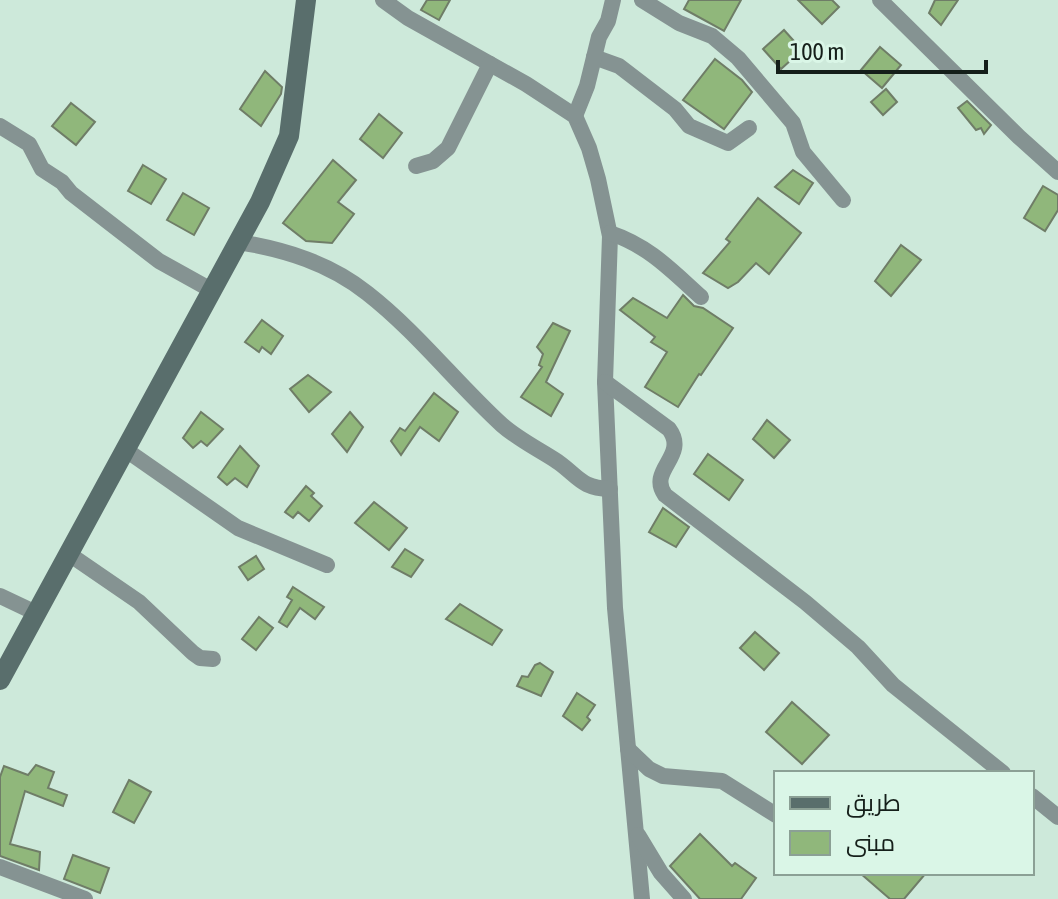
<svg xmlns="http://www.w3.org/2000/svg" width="1058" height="899" font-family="'Asap Condensed',Cairo,sans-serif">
  <rect width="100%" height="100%" fill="#cde9da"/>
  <g fill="#90b77b" stroke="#6f7d67" stroke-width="2">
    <polygon points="427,0 450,0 439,20 421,10"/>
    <polygon points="689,0 741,0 724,31 684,9"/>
    <polygon points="798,0 832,0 839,7 822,24"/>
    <polygon points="935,0 958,0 941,25 929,13"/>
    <polygon points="784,30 802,50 781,69 763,49"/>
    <polygon points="880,47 901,65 882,88 861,70"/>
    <polygon points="715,59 742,80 752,92 724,129 683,100"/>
    <polygon points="265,71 282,87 281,94 261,126 240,109"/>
    <polygon points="886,89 897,102 883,115 871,102"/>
    <polygon points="967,101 991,125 984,134 981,128 976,130 958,108"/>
    <polygon points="71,103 95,122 76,145 52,126"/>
    <polygon points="379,114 402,133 383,158 360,139"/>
    <polygon points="333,160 356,180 338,202 354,214 332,243 306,241 283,223"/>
    <polygon points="143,165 166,179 151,204 128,191"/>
    <polygon points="793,170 813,183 799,204 775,187"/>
    <polygon points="1043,186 1058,195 1058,210 1045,231 1024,218"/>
    <polygon points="183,193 209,208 194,235 167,220"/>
    <polygon points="758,198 801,233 769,274 756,263 738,282 728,288 703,273 730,242 726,239"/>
    <polygon points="901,245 921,260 891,296 875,281"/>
    <polygon points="683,295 694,306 703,308 733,328 701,375 699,374 678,407 645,387 667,352 651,342 655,337 620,310 633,298 667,318"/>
    <polygon points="262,320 283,336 271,354 262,347 259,352 245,342"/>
    <polygon points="553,323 570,331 546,382 563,394 551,416 521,397 542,367 539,365 543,354 537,347"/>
    <polygon points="308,375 331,392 309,412 290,389"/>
    <polygon points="434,393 458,412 439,441 420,427 401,455 391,441 400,428 405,431"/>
    <polygon points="201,412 223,429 207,446 201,441 193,448 183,438"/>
    <polygon points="350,412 363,427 347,452 332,434"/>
    <polygon points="767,420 790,440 774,458 753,439"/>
    <polygon points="240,446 259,466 247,487 235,478 227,485 218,477"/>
    <polygon points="708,454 743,480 729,500 694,474"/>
    <polygon points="306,486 314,493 311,496 322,506 309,521 298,512 293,518 285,512"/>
    <polygon points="374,502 407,528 389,550 355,523"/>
    <polygon points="663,508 689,527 676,547 649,532"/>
    <polygon points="405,549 423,560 411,577 392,567"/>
    <polygon points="256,556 264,569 248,580 239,567"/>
    <polygon points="293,587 324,607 315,619 300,608 287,627 279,622 292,600 287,597"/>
    <polygon points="460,604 502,630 492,645 446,619"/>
    <polygon points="259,617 273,628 256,650 242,639"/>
    <polygon points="755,632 779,653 764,670 740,648"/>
    <polygon points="540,663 553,672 541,696 517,686 522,676 528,677 535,665"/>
    <polygon points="577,693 595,705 587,717 590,720 582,730 563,716"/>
    <polygon points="792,702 829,735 802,764 766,732"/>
    <polygon points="36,765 54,772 48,788 67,795 63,806 25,791 10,844 40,852 39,870 0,856 0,777 4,766 28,775"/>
    <polygon points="129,780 151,792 134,823 113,812"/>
    <polygon points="700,834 732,866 735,863 756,878 741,899 700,899 670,866"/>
    <polygon points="73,855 109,868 100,893 64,879"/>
    <polygon points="860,873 926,873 904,899 890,899"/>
  </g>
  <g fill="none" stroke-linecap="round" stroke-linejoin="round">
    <g stroke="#859392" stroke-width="16">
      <polyline points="383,0 408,18 526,84 575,116 589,148 598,179 610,236 605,382 615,608 642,899"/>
      <polyline points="642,0 679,23 712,36 738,58 793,123 803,152 843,200"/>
      <polyline points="880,0 1019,137 1058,172"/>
      <polyline points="594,57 619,66 675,109 689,126 728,143 749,128"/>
      <polyline points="575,116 587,86 599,37 608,21 613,0"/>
      <polyline points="0,126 29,144 42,169 62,182 71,193 159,261 213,291"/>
      <polyline points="416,166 433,161 448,148 490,64"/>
      <path d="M610,233C649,246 671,270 701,297"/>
      <path d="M239,242C286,250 329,263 367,293C417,332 456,383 502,425C519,440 540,450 558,462C579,477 581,488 610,489"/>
      <path d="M605,382L669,429C689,456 647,470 665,495L805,602L858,647L893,685L1003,773"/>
      <polyline points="126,450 238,528 327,565"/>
      <polyline points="69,554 139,602 193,653 200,658 213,659"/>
      <polyline points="0,596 36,613"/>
      <polyline points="628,749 649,769 663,776 722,781 776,815"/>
      <polyline points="1032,796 1058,817"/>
      <polyline points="638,835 661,873 684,899"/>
      <polyline points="0,867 85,899"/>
    </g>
    <polyline stroke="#596e6c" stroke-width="20" points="0,680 260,202 289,136 306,0"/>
  </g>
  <rect x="774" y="771" width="260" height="104" fill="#daf6e7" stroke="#8ba095" stroke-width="2"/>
  <rect x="790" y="797" width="40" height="12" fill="#596e6c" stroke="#8ba095" stroke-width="2"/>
  <text x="846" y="811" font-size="24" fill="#151f1a">طريق</text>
  <rect x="790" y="831" width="40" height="24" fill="#90b77b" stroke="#8ba095" stroke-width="2"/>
  <text x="846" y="851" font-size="24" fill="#151f1a">مبنى</text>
  <path d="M778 60v12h208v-12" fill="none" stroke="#151f1a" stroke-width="4"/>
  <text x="790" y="60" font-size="24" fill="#151f1a" stroke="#daf6e7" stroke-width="6" paint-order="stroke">100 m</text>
</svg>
